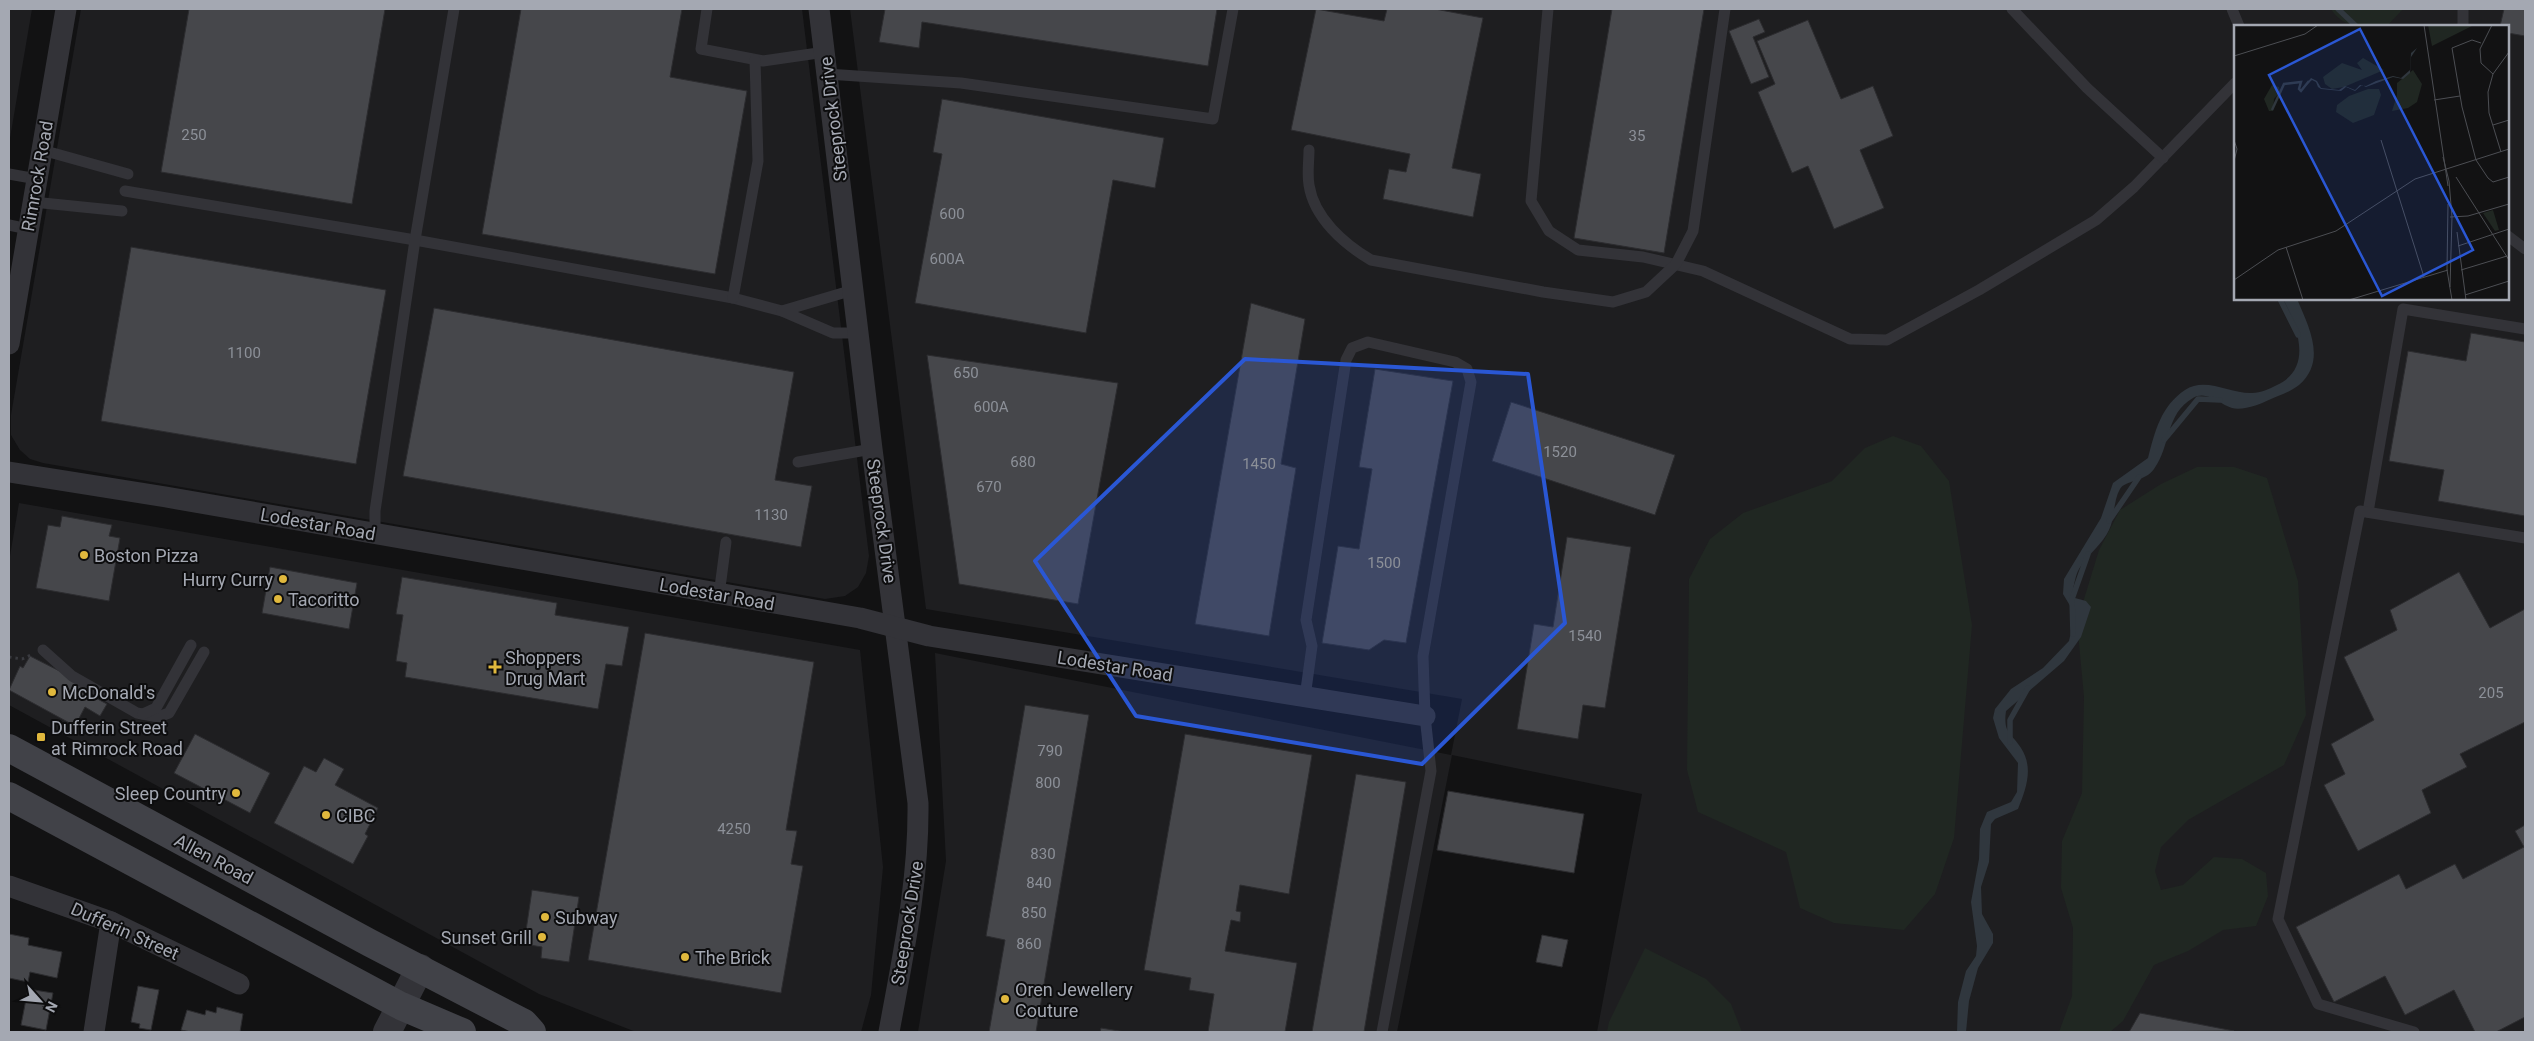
<svg xmlns="http://www.w3.org/2000/svg" width="2534" height="1041" font-family="Roboto,sans-serif">
  <rect width="100%" height="100%" fill="#121213"/>
  <g fill="#1e1e20" fill-rule="evenodd">
    <polygon points="9,9 32,9 9,144"/>
    <polygon points="81,9 802,9 869,556 866,573 858,587 845,596 825,599 43,463 30,459 20,450 11,435 11,415"/>
    <path d="M850,9H2525V1032H1597L1642,794L1452,755L1397,1032H918L946,861L935,653L1451,755L1462,699L926,609ZM2235,26H2508V299H2235Z"/>
    <polygon points="19,503 860,650 883,867 871,995 861,1032 636,1032 539,994 9,705 9,562"/>
  </g>
  <g fill="#202722">
    <path d="M2331,9H2403L2387,26C2365,26 2344,30 2331,9Z"/>
    <polygon points="1893,436 1921,446 1949,481 1972,625 1954,838 1935,894 1904,930 1834,923 1800,908 1786,852 1698,812 1687,770 1689,579 1710,539 1743,513 1832,481 1865,448"/>
    <polygon points="2197,467 2234,467 2267,478 2298,581 2306,715 2284,765 2188,820 2161,847 2155,871 2161,890 2183,885 2214,857 2242,859 2266,873 2268,896 2256,926 2223,930 2188,951 2154,965 2123,1021 2110,1032 2059,1032 2072,996 2073,928 2061,888 2062,841 2082,793 2084,697 2077,622 2099,550 2120,510 2161,484"/>
    <polygon points="1645,948 1706,979 1731,1004 1742,1032 1607,1032 1609,1022"/>
  </g>
  <path fill="#30373e" d="M2283,299H2297C2309,327 2327,361 2299,385C2292,391 2280,395 2271,399C2261,404 2243,411 2232,408C2219,404 2207,390 2193,398C2165,414 2171,446 2154,469C2145,482 2125,480 2120,489C2113,501 2115,518 2109,530C2103,544 2087,555 2079,569C2075,576 2074,586 2072,594L2075,598L2086,601L2091,607L2081,637L2064,661L2006,711C2003,734 2011,732 2021,748C2034,768 2026,789 2018,809L1995,819L1991,824L1989,862L1981,887L1982,914L1993,934V943L1978,968L1969,1001L1966,1032H1957L1958,1002L1966,971L1976,956L1977,946L1971,902L1979,859L1980,829L1987,812L2011,802L2017,792L2018,763L1999,738L1993,718L1995,709L2011,689L2043,668L2069,641L2075,614L2063,594L2064,579L2101,518L2113,483L2148,458C2155,431 2161,406 2185,390C2205,376 2231,394 2252,393C2261,393 2269,389 2277,385C2314,368 2297,326 2283,299Z"/>
  <g fill="none" stroke-linecap="round" stroke-linejoin="round">
    <g stroke="#30373e" stroke-width="5.5">
      <polyline points="2338,9 2356,26"/>
      <polyline points="2280,299 2298,335"/>
      <polyline points="2164,440 2198,399 2220,400"/>
      <polyline points="2109,521 2139,477"/>
      <polyline points="2073,634 2072,599 2088,554"/>
      <polyline points="2010,742 2010,720 2028,688"/>
    </g>
  </g>
  <g fill="#46474b" stroke="#2c2c2f">
    <polygon points="189,9 385,9 352,204 161,172"/>
    <polygon points="521,9 682,9 670,77 747,91 715,274 482,234"/>
    <polygon points="885,9 1217,9 1208,66 922,22 919,48 879,42"/>
    <polygon points="1316,9 1384,21 1387,9 1435,9 1483,18 1452,168 1481,174 1473,217 1383,199 1389,169 1406,172 1410,154 1291,130"/>
    <polygon points="1612,9 1704,9 1664,253 1574,238"/>
    <polygon points="2504,9 2525,9 2525,36 2508,33 2508,26 2500,26"/>
    <polygon points="1759,19 1765,32 1753,37 1769,77 1751,84 1729,31"/>
    <polygon points="1808,20 1841,99 1873,86 1893,136 1860,150 1884,208 1834,229 1808,166 1792,173 1758,92 1775,84 1757,41"/>
    <polygon points="942,99 1164,138 1155,188 1113,180 1086,333 915,303 942,154 933,152"/>
    <polygon points="131,247 386,290 356,464 101,421"/>
    <polygon points="1251,303 1305,319 1281,464 1296,468 1269,636 1195,624"/>
    <polygon points="434,308 794,372 775,480 812,486 801,547 403,476"/>
    <polygon points="2471,333 2525,342 2525,516 2438,501 2444,470 2389,461 2408,351 2466,361"/>
    <polygon points="927,355 1118,383 1078,604 959,584"/>
    <polygon points="1375,369 1453,381 1406,643 1384,640 1369,650 1322,643 1338,546 1359,549 1372,469 1359,467"/>
    <polygon points="1511,402 1675,455 1655,515 1492,461"/>
    <polygon points="62,516 112,525 109,536 120,538 109,601 36,588 48,525 60,527"/>
    <polygon points="1567,537 1631,547 1605,708 1583,705 1578,739 1517,729 1534,624 1553,627"/>
    <polygon points="270,567 357,583 349,629 262,613"/>
    <polygon points="2459,572 2490,628 2525,609 2525,722 2460,754 2467,767 2422,790 2431,813 2358,851 2324,785 2345,774 2331,744 2374,720 2344,657 2397,630 2390,610"/>
    <polygon points="402,577 557,603 555,615 629,627 622,666 606,664 598,709 405,677 407,663 396,661 403,615 396,614"/>
    <polygon points="645,633 814,662 786,830 797,831 791,864 803,866 781,993 588,960"/>
    <polygon points="30,656 93,688 90,695 107,704 100,716 85,707 75,726 9,690 20,666 23,668"/>
    <polygon points="1025,705 1089,715 1036,1032 989,1032 1005,940 986,936"/>
    <polygon points="195,734 270,773 250,813 174,773"/>
    <polygon points="1185,734 1312,755 1289,894 1240,885 1236,911 1241,912 1240,922 1231,920 1225,951 1297,963 1285,1032 1208,1032 1214,994 1189,990 1191,978 1144,970"/>
    <polygon points="324,758 344,769 335,785 378,808 365,834 368,836 353,864 274,823 304,766 316,772"/>
    <polygon points="1356,774 1406,782 1364,1032 1312,1032"/>
    <polygon points="1448,791 1584,814 1574,873 1437,850"/>
    <polygon points="2525,825 2525,1017 2496,1032 2475,1032 2454,990 2405,1015 2385,976 2334,1002 2296,927 2399,874 2406,889 2455,864 2463,879 2524,847 2515,831"/>
    <polygon points="532,890 579,897 569,962 541,958 542,947 524,944"/>
    <polygon points="9,934 29,938 28,945 62,952 57,978 30,972 28,982 9,978"/>
    <polygon points="1542,935 1568,940 1562,967 1536,962"/>
    <polygon points="138,986 159,990 151,1030 139,1028 140,1024 131,1022"/>
    <polygon points="28,989 53,993 46,1030 21,1025"/>
    <polygon points="217,1007 243,1014 240,1032 191,1032 181,1030 187,1010 205,1015 206,1010 216,1013"/>
    <polygon points="2140,1013 2198,1024 2234,1031 2129,1032"/>
    <polygon points="1101,1028 1125,1032 1100,1032"/>
  </g>
  <g fill="none" stroke-linecap="round" stroke-linejoin="round">
    <polyline stroke="#393a3f" stroke-width="3" stroke-dasharray="2.5 4" stroke-linecap="butt" points="9,657 22,659 31,655"/>
    <g stroke="#333338" stroke-width="11">
      <polyline points="707,9 701,49 763,61 825,52"/>
      <polyline points="1548,9 1531,201 1549,231 1578,250 1643,257 1703,271 1850,339 1887,340 1979,290 2096,220 2134,187 2235,83"/>
      <polyline points="2012,9 2087,88 2163,158"/>
      <polyline points="2232,9 2239,26"/>
      <polyline points="2463,9 2463,26"/>
      <polyline points="827,74 961,83 1213,119 1233,9"/>
      <polyline points="42,150 128,174"/>
      <path d="M1309,150C1309,161 1307,174 1309,185C1314,218 1344,244 1371,260L1543,292L1613,302L1646,292L1676,264L1693,231L1725,9"/>
      <polyline points="9,174 37,179"/>
      <polyline points="125,191 415,240 733,298 782,311"/>
      <polyline points="33,202 122,211"/>
      <polyline points="9,225 28,229"/>
      <polyline points="2508,236 2525,249"/>
      <polyline points="853,290 782,311 833,333 858,333"/>
      <polyline points="733,298 758,161 755,60"/>
      <polyline points="798,462 872,449"/>
      <polyline points="2368,512 2403,309 2525,329"/>
      <polyline points="375,534 375,511 415,240 454,9"/>
      <polyline points="719,595 726,542"/>
      <polyline points="43,650 72,676 137,713 158,717 169,713 204,652"/>
      <polyline points="1305,697 1312,646 1306,620 1346,360 1352,348 1368,342 1455,362 1467,369 1471,382 1423,656 1425,716 1431,771 1382,1032"/>
      <polyline points="143,714 156,708 191,645"/>
      <polyline points="2414,1032 2318,1004 2278,919 2360,511 2525,538"/>
    </g>
    <g stroke="#333338" stroke-width="21">
      <path d="M819,9L872,449L918,803C919,882 903,955 889,1032"/>
      <polyline points="9,344 66,9"/>
      <polyline points="9,472 166,497 860,618 929,636 1425,716"/>
      <polyline points="9,886 111,922 239,984"/>
      <polyline points="94,1032 111,922"/>
    </g>
    <polyline stroke="#333338" stroke-width="28" points="387,1032 420,968"/>
    <g stroke="#414248" stroke-width="28">
      <polyline points="9,748 370,943 524,1023 532,1032"/>
      <polyline points="9,796 401,1006 462,1032"/>
    </g>
  </g>
  <path fill="#2a57d4" fill-opacity="0.2" stroke="#2a57d4" stroke-width="4" stroke-linejoin="round" d="M1245,359L1528,374L1565,623L1422,764L1136,716L1035,561Z"/>
  <g fill="#e0b83d" stroke="#0d0d0e" stroke-width="2">
    <circle cx="84" cy="555" r="5"/>
    <circle cx="283" cy="579" r="5"/>
    <circle cx="278" cy="599" r="5"/>
    <path d="M492.5 659.5h5v5h5v5h-5v5h-5v-5h-5v-5h5z"/>
    <circle cx="52" cy="692" r="5"/>
    <rect x="36" y="732" width="10" height="10" rx="2.5"/>
    <circle cx="236" cy="793" r="5"/>
    <circle cx="326" cy="815" r="5"/>
    <circle cx="545" cy="917" r="5"/>
    <circle cx="542" cy="937" r="5"/>
    <circle cx="685" cy="957" r="5"/>
    <circle cx="1005" cy="999" r="5"/>
  </g>
  <g text-anchor="middle" dominant-baseline="central" stroke-width="4" stroke-linejoin="round" paint-order="stroke">
    <g font-size="15" fill="#8c9098">
      <text x="194" y="135">250</text>
      <text x="1637" y="136">35</text>
      <text x="952" y="214">600</text>
      <text x="947" y="259">600A</text>
      <text x="244" y="353">1100</text>
      <text x="966" y="373">650</text>
      <text x="991" y="407">600A</text>
      <text x="1560" y="452">1520</text>
      <text x="1023" y="462">680</text>
      <text x="1259" y="464">1450</text>
      <text x="989" y="487">670</text>
      <text x="771" y="515">1130</text>
      <text x="1384" y="563">1500</text>
      <text x="1585" y="636">1540</text>
      <text x="2491" y="693">205</text>
      <text x="1050" y="751">790</text>
      <text x="1048" y="783">800</text>
      <text x="734" y="829">4250</text>
      <text x="1043" y="854">830</text>
      <text x="1039" y="883">840</text>
      <text x="1034" y="913">850</text>
      <text x="1029" y="944">860</text>
    </g>
    <g font-size="18" fill="#a4a8b2" stroke="#0d0d0e">
      <text transform="translate(833 119) rotate(-97)">Steeprock Drive</text>
      <text transform="translate(37 176) rotate(-80)">Rimrock Road</text>
      <text transform="translate(882 521) rotate(82)">Steeprock Drive</text>
      <text transform="translate(318 524) rotate(10)">Lodestar Road</text>
      <text transform="translate(717 594) rotate(10)">Lodestar Road</text>
      <text transform="translate(1115 666) rotate(9)">Lodestar Road</text>
      <text transform="translate(214 859) rotate(28)">Allen Road</text>
      <text transform="translate(907 923) rotate(-81)">Steeprock Drive</text>
      <text transform="translate(125 931) rotate(24)">Dufferin Street</text>
    </g>
    <g font-size="18" fill="#a4a8b2" stroke="#0d0d0e" text-anchor="start">
      <text x="94" y="555">Boston Pizza</text>
      <text x="273" y="579" text-anchor="end">Hurry Curry</text>
      <text x="288" y="599">Tacoritto</text>
      <text x="505" y="657">Shoppers<tspan x="505" dy="21">Drug Mart</tspan></text>
      <text x="62" y="692">McDonald's</text>
      <text x="51" y="727">Dufferin Street<tspan x="51" dy="21">at Rimrock Road</tspan></text>
      <text x="226" y="793" text-anchor="end">Sleep Country</text>
      <text x="336" y="815">CIBC</text>
      <text x="555" y="917">Subway</text>
      <text x="532" y="937" text-anchor="end">Sunset Grill</text>
      <text x="695" y="957">The Brick</text>
      <text x="1015" y="989">Oren Jewellery<tspan x="1015" dy="21">Couture</tspan></text>
    </g>
  </g>
  <g transform="translate(2234 25)">
    <rect width="275" height="275" fill="#121213"/>
    <path d="M194,0H240L198,21ZM129,33L150,45L110,62L98,64L91,59L89,52L108,38L128,45L123,38ZM179,45L188,59L183,77L174,83L158,86L163,70V58ZM38,60L45,62L46,67L40,74L39,86H35L30,74ZM134,64H145L147,70L140,90L119,98L102,87L103,80L115,71ZM259,185L265,205L261,206L249,188Z" fill="#202722"/>
    <path d="M183,23L177,32L176,48L169,54L159,52L132,62L128,60L121,66L112,62L107,66L87,64L84,62L82,57L78,55L65,67L77,53L83,56L87,63L105,65L111,61L121,65L126,60L132,61L142,56L159,51L167,53L176,45L177,28Z" fill="#30373e"/>
    <path fill="none" stroke="#30373e" stroke-width="2.5" d="M38,85L50,59L67,57L65,64L67,66L75,56"/>
    <path fill="none" stroke="#4c4e53" stroke-width="1" d="M190,0L214,161M258,0L246,24L247,38L259,49M247,18L238,15L218,23L228,82L242,135L254,153L259,157L275,152M0,31L71,9L84,0M200,75L226,71M259,100L275,95M0,115L3,124L0,136M147,115L190,252M267,127L255,88L254,67L259,49L275,27M209,132L215,156L218,192L216,262M222,152L275,235M214,179L213,245L218,275M216,192L234,191L275,179M223,207L232,275M224,221L275,204M52,222L69,275M227,245L273,231M0,255L44,225L102,206L181,154L275,124M231,270L275,256M115,275L214,245"/>
    <path fill="#2a57d4" fill-opacity="0.15" stroke="#2a57d4" stroke-width="2.5" d="M126,4L239,225L148,271L35,50Z"/>
    <rect width="275" height="275" fill="none" stroke="#a4a8b2" stroke-width="2.5"/>
  </g>
  <rect width="2534" height="1041" fill="none" stroke="#a4a8b2" stroke-width="20"/>
  <g transform="translate(40 1001) rotate(117)" stroke="#0d0d0e" stroke-width="4" paint-order="stroke">
  <path d="M0-4L9 19L0 12L-9 19Z" fill="#a4a8b2"/>
  <text y="-8" font-size="14" font-weight="bold" text-anchor="middle" fill="#a4a8b2">N</text>
  </g>
</svg>
